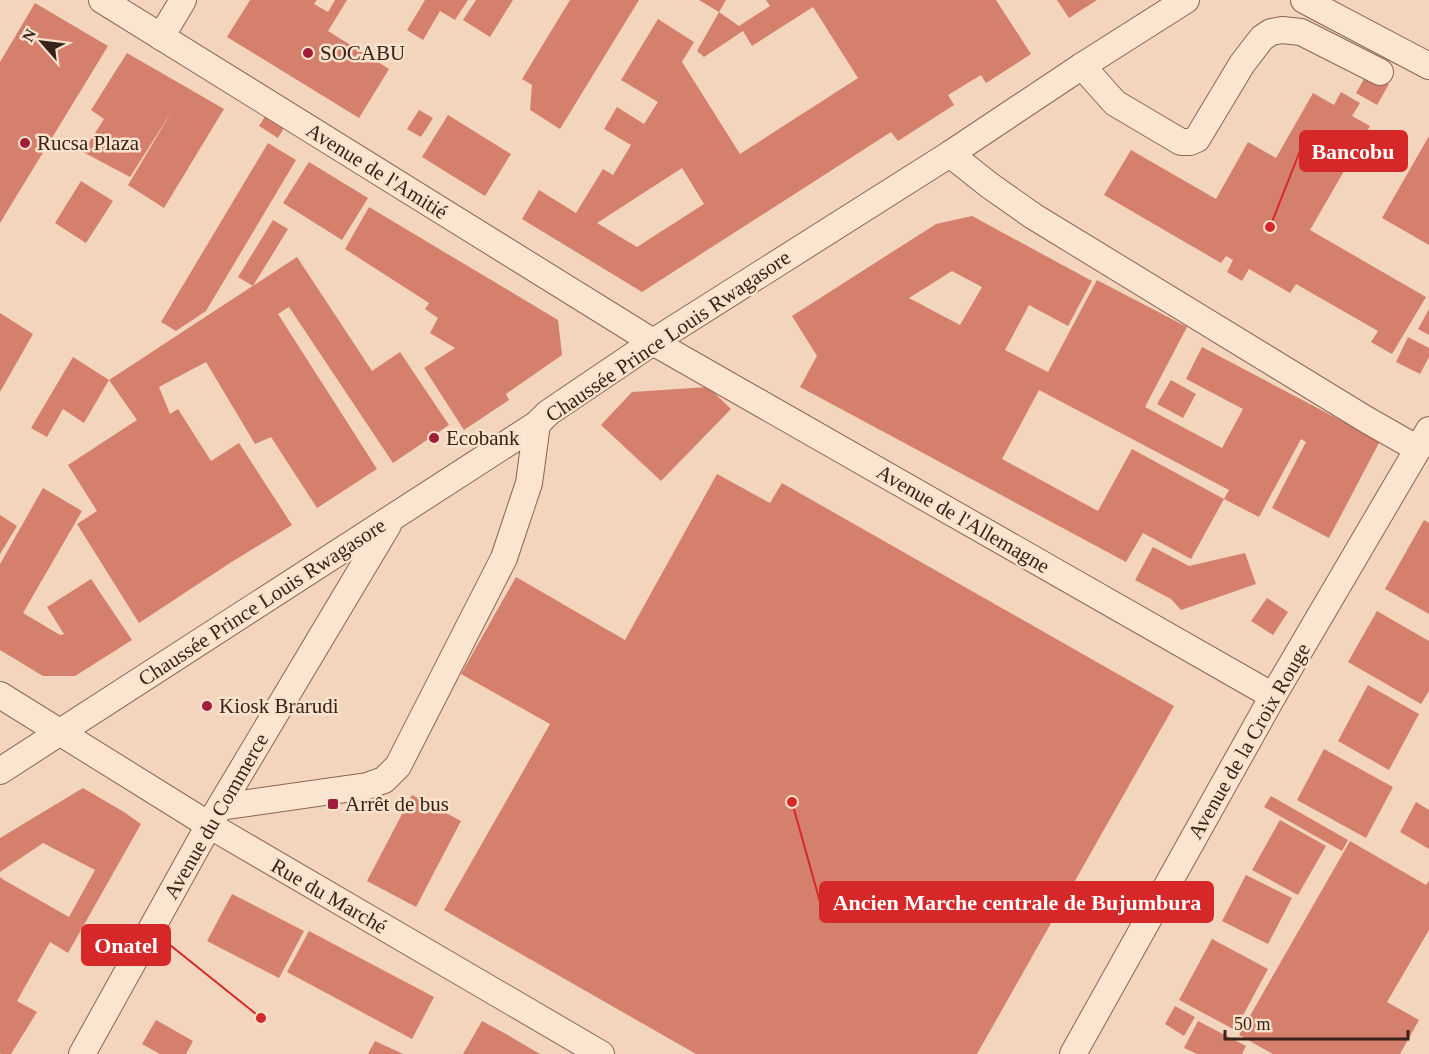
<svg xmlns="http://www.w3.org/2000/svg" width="1429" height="1054" font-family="'Times New Roman',serif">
  <rect width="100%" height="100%" fill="#f2d5bc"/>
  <g fill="#d5806d" fill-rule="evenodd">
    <polygon points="250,0 317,0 314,4 328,12 335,0 347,0 328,31 389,69 359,118 227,37"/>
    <polygon points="425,0 468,0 455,20 440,11 423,40 407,30"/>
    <polygon points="476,0 513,0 490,37 463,20"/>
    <polygon points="570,0 639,0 560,129 530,110 532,85 522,79"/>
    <path d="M699,0H726L719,12L739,26L770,6L766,0H996L1031,54L986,83L981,75L948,95L954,105L898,141L891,132L642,292L522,219L539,190L576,213L603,169L613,175L631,145L604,129L617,107L644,124L658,102L621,80L658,19L694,42L682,62L740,154L858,78L813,7L752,46L743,31L704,57L697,51L719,12ZM682,168L704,204L637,247L597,223Z"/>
    <polygon points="1057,0 1097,0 1069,18"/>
    <polygon points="35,3 108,46 0,223 0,62"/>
    <polygon points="127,53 224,109 164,208 128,185 172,111 130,177 83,152 104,119 91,110"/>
    <polygon points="1368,72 1389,84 1377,105 1356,93"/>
    <polygon points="1341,92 1360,103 1352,116 1370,126 1310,230 1426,297 1392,354 1371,342 1378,331 1296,284 1290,293 1249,269 1242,281 1227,272 1233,260 1226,256 1221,263 1104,195 1131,150 1216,199 1248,142 1276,158 1313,93 1334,105"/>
    <polygon points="419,110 433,118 421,137 407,129"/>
    <polygon points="266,115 285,126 278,138 259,126"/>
    <polygon points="448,115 511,154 485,196 422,157"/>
    <polygon points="1429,136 1429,245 1382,218"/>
    <polygon points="268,143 296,160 206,311 176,331 161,322"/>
    <polygon points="309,162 368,198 342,240 283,203"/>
    <polygon points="81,181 113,201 86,243 55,223"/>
    <polygon points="369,207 558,320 562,355 506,394 509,400 464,430 424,368 455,348 430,333 438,318 425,309 429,303 345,249"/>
    <path d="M972,216L1092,281L1068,326L1029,305L1005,350L1048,372L1097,280L1187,327L1145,407L1222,448L1243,409L1186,379L1202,347L1380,441L1329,538L1272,508L1306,442L1301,439L1259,517L1224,499L1229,490L1039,390L1002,459L1098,511L1132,449L1224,499L1191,559L1143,533L1126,562L800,387L817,356L792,316L936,224ZM952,271L982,287L960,325L909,298Z"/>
    <polygon points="273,220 288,229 253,286 238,277"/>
    <polygon points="297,257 372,371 400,352 449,425 393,463 289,307 278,314 377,469 317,508 271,437 255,444 206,362 159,387 170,414 178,409 211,461 239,443 292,525 230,563 139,623 77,524 97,511 68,465 137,420 109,380 84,423 63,409 47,437 31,428 73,357 109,380"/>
    <polygon points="1429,309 1429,335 1418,329"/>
    <polygon points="0,313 33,334 0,392"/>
    <polygon points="1408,337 1429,348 1429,357 1420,374 1396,362"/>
    <polygon points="1171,380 1196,394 1183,418 1157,404"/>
    <polygon points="708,387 731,409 661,481 601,425 632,392"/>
    <polygon points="717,474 770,503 782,483 1174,706 977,1054 696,1054 444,910 550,724 461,674 516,577 625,640"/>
    <polygon points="43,488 82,511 23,613 60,635 64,634 47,607 91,579 132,640 75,676 43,676 0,650 0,564"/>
    <polygon points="0,515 17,526 0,554"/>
    <polygon points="1424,520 1429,523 1429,614 1385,589"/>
    <polygon points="1153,547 1189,566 1245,553 1256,584 1181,610 1171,599 1135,580"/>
    <polygon points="1267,598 1288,612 1273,635 1251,621"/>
    <polygon points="1377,611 1429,641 1429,691 1421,704 1348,662"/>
    <polygon points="1368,685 1419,714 1389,770 1338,741"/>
    <polygon points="1324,749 1393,787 1366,838 1297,800"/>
    <polygon points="83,788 124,812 141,824 68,953 50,942 17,1001 37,1012 11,1054 1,1054 0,1053 0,877 4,880 69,917 95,870 43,843 0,872 0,838"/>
    <polygon points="412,795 461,821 416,907 367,881"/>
    <polygon points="1271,796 1348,840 1342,851 1264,807"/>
    <polygon points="1416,802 1429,810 1429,849 1400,832"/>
    <polygon points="1280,820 1326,846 1298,895 1252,870"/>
    <polygon points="1350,841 1426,885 1429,881 1429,930 1387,1002 1419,1020 1400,1054 1273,1054 1239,1035"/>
    <polygon points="1246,875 1292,898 1268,944 1222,921"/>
    <polygon points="232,894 304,931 279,978 207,941"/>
    <polygon points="309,931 434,997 412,1039 287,972"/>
    <polygon points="1212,939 1268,969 1235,1030 1179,1000"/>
    <polygon points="1175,1006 1195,1017 1184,1036 1165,1024"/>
    <polygon points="156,1020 193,1041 186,1054 160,1054 142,1044"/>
    <polygon points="482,1021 506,1034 540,1054 463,1054"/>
    <polygon points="1198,1021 1246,1046 1242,1054 1197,1054 1184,1048"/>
    <polygon points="375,1041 403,1054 368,1054"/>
  </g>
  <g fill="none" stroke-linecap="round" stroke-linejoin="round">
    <g stroke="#8c6453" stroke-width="28">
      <g id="minor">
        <polyline points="102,0 653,342 1273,696"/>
        <polyline points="1304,0 1429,66"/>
        <polyline points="161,37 183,0"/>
        <polyline points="1082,66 1115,103 1181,142 1190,142 1197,139 1242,64 1262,38 1271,32 1282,30 1301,32 1380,72"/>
        <polyline points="950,154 989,185 1033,216 1367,420 1418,449"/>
        <polyline points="0,695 209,825 601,1054"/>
        <polyline points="0,771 537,424 548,413 653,342 950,154 1082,66 1186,0"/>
        <polyline points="220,807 367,786 384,780 398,766 504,558 529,483 537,424"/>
        <polyline points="82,1054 209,825 388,525"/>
        <polyline points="1073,1054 1273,696 1429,430"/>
      </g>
    </g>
    <use href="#minor" stroke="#fce5d0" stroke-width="26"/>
  </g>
  <g fill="#a11d3c" stroke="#f9e2cc" stroke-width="2">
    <circle cx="308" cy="53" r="6"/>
    <circle cx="25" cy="143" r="6"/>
    <circle cx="434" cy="438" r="6"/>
    <circle cx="207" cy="706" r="6"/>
    <rect x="327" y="798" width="12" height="12" rx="3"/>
  </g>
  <g text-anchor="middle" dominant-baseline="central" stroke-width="5" stroke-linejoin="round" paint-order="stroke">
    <g font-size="21" fill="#39221a" stroke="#f9e2cc" text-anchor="start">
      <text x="320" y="53">SOCABU</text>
      <text x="37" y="143">Rucsa Plaza</text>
      <text x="446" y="438">Ecobank</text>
      <text x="219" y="706">Kiosk Brarudi</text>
      <text x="345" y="804">Arrêt de bus</text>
    </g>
    <g font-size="21" fill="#39221a" stroke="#f9e2cc">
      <text transform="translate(377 171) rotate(32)">Avenue de l'Amitié</text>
      <text transform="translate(668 336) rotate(-34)">Chaussée Prince Louis Rwagasore</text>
      <text transform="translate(963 519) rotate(30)">Avenue de l'Allemagne</text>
      <text transform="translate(262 602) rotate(-33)">Chaussée Prince Louis Rwagasore</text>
      <text transform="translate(1249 741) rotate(-60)">Avenue de la Croix Rouge</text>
      <text transform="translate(216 816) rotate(-60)">Avenue du Commerce</text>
      <text transform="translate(329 896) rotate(30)">Rue du Marché</text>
    </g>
  </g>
  <path fill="none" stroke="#d62828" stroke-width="2" d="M1270 227L1300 151M792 802L820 902M261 1018L170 945"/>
  <g fill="#d62828" stroke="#f9e2cc" stroke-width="2">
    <circle cx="1270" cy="227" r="6"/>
    <circle cx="792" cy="802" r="6"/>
    <circle cx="261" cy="1018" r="6"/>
  </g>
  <g fill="#d62828" stroke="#d62828" stroke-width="2">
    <rect x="1300" y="131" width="107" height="40" rx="6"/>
    <rect x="820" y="882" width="393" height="40" rx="6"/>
    <rect x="82" y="925" width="88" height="40" rx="6"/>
  </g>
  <g font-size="22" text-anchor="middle" font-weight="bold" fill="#fff">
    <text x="1353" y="159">Bancobu</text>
    <text x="1017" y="910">Ancien Marche centrale de Bujumbura</text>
    <text x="126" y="953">Onatel</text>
  </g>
  <g transform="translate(42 42) rotate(298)" stroke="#f9e2cc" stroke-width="4.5" paint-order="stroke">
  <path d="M0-4.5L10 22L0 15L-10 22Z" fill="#39221a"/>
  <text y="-9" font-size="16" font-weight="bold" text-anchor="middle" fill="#39221a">N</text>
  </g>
  <path d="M1225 1030v9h183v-9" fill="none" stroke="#39221a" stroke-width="3"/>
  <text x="1234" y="1030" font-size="18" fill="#39221a" stroke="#f9e2cc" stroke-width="4.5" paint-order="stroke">50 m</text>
</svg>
